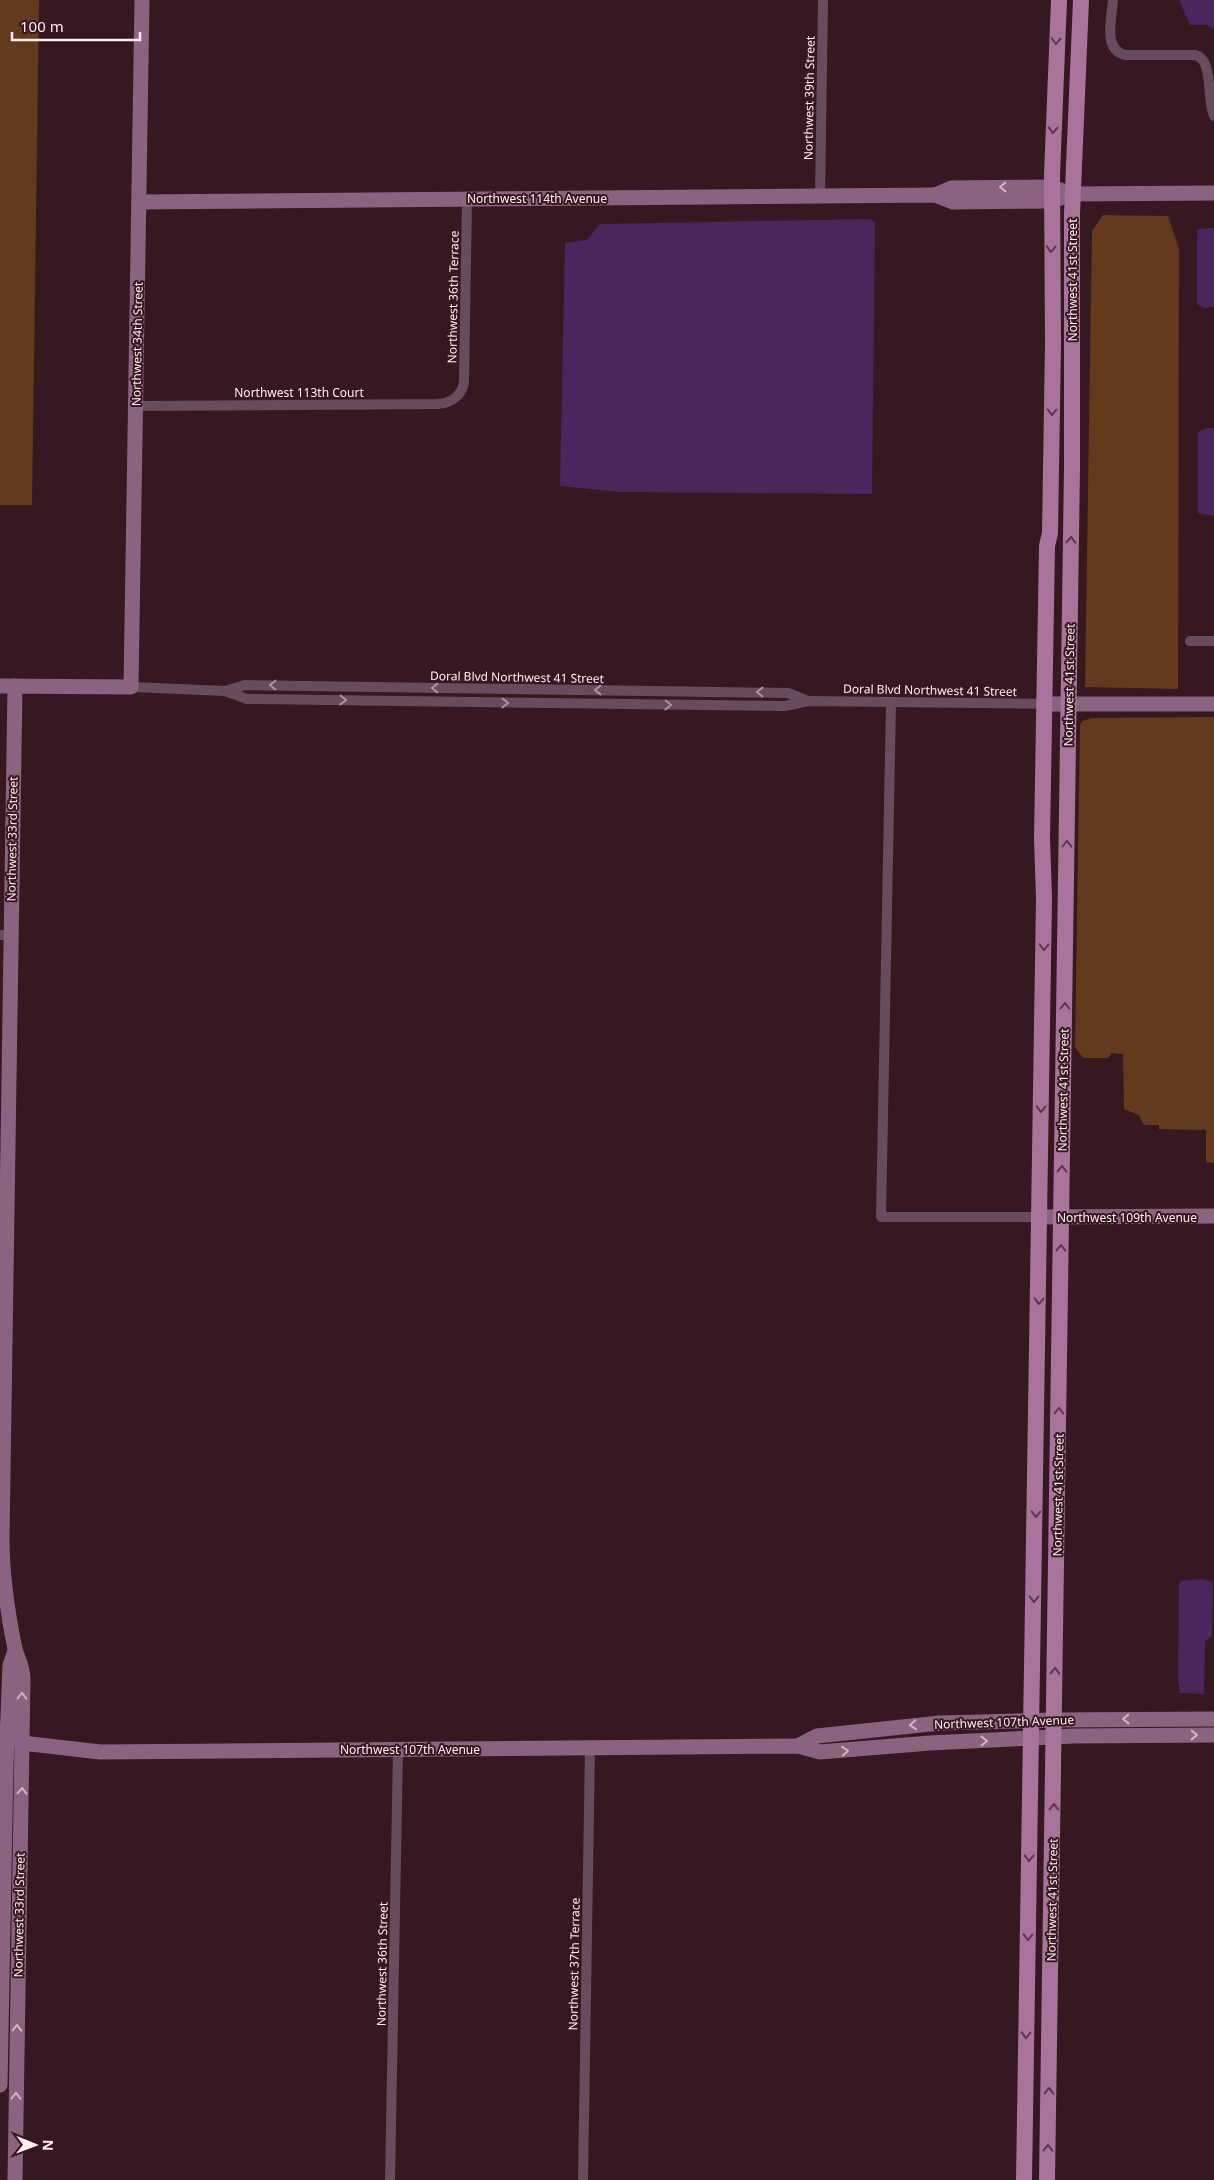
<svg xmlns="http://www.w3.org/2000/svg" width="1214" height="2180" font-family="'Noto Sans',sans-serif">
  <rect width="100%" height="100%" fill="#361821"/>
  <g fill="#65391c">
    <polygon points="0,0 39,0 32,505 0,505"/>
    <polygon points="1103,215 1168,216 1179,249 1178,689 1085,687 1092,231"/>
    <polygon points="1214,717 1214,1163 1206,1162 1206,1130 1159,1129 1159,1125 1144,1125 1139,1115 1124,1109 1123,1054 1112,1053 1108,1058 1083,1058 1075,1047 1080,725 1082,721 1092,718"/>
  </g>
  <g fill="#4a265e">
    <polygon points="1179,0 1214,0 1214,29 1207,25 1190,25"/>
    <polygon points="870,219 875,222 872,494 620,492 560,486 565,243 587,240 600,224"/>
    <polygon points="1214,228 1214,307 1204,308 1197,304 1197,239 1198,229"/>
    <polygon points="1207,428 1214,428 1214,516 1198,513 1198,432"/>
    <polygon points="1203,1579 1212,1582 1213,1587 1212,1636 1205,1641 1204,1694 1180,1693 1178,1680 1179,1585 1180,1581"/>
  </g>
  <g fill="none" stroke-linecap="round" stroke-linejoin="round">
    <g stroke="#664c5f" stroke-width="10">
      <path d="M1113,0C1112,17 1102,51 1126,55H1195C1214,59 1206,98 1214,116"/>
      <polyline points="820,196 823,0"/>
      <path d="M136,406L438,404C452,403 462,395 464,382L467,199"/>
      <polyline points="1190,641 1214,641"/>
      <polyline points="131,687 225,691 247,699 785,706 808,701 1049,704"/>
      <polyline points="225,691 245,685 788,693 808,701"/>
      <polyline points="891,703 881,1217 1040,1217"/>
      <polyline points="0,935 11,935"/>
      <polyline points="390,2180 398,1749"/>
      <polyline points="583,2180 590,1748"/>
    </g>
    <g stroke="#8c6281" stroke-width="15">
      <polyline points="935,195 951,188 1052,187 1072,194 1214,193"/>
      <polyline points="139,202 935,195 953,202 1052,201 1072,194"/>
      <polyline points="0,686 131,687 142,0"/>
      <polyline points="1052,704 1214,704"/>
      <polyline points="1040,1217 1214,1216"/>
      <polyline points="0,1733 8,1734 22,1743 100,1752 798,1746 820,1752 930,1743 1074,1736 1214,1735"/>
      <polyline points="798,1746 817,1736 940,1723 1055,1720 1214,1719"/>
      <polyline points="0,2085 6,1765 10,1665 15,1651"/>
      <path d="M15,2180L23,1678C22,1661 16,1658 14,1644C7,1609 2,1575 2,1538L15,686"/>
    </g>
    <g stroke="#a9739b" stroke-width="16">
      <polyline points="1024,2180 1044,898 1042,839 1046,605 1047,546 1050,533 1053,344 1052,175 1059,0"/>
      <polyline points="1047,2180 1072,468 1072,214 1081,0"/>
    </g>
  </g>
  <defs><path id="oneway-chevron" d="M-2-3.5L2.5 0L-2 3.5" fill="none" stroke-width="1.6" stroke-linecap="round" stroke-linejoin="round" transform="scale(1.25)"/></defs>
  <g stroke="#5e384c">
    <use href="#oneway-chevron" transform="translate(1056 41) rotate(93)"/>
    <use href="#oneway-chevron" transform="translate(1053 130) rotate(92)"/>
    <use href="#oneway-chevron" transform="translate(1051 249) rotate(91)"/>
    <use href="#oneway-chevron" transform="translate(1052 412) rotate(91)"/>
    <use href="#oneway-chevron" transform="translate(1071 540) rotate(-89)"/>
    <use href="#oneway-chevron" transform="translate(1067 844) rotate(-89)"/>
    <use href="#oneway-chevron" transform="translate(1044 947) rotate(91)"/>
    <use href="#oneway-chevron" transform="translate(1065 1006) rotate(-89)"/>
    <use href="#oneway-chevron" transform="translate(1041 1109) rotate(91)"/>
    <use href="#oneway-chevron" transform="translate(1062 1169) rotate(-89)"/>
    <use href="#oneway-chevron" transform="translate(1061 1248) rotate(-89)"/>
    <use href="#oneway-chevron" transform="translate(1039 1301) rotate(91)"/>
    <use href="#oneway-chevron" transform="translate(1059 1411) rotate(-89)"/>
    <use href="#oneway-chevron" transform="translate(1036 1514) rotate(91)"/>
    <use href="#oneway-chevron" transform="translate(1034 1599) rotate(91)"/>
    <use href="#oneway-chevron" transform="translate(1055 1671) rotate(-89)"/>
    <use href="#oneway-chevron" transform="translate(1054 1807) rotate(-89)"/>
    <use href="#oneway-chevron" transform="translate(1029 1858) rotate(91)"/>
    <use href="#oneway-chevron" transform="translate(1028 1937) rotate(91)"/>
    <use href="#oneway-chevron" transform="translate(1026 2035) rotate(91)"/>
    <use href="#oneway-chevron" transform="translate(1049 2091) rotate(-89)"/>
    <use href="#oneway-chevron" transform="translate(1048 2148) rotate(-89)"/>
  </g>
  <g stroke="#d0b5c4">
    <use href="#oneway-chevron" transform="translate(1003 187) rotate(180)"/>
    <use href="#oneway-chevron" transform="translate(22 1696) rotate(-89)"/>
    <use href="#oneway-chevron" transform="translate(1126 1719) rotate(180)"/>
    <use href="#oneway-chevron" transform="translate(913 1725) rotate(175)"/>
    <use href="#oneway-chevron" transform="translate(1194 1735)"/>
    <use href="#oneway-chevron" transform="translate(984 1741) rotate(-1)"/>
    <use href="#oneway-chevron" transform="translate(845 1751) rotate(-5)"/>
    <use href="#oneway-chevron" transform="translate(22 1791) rotate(-89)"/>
    <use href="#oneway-chevron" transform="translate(17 2028) rotate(-89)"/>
    <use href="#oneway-chevron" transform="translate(16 2096) rotate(-89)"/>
  </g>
  <g stroke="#aa94a1">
    <use href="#oneway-chevron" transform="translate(273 685) rotate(-179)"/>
    <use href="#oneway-chevron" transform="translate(435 688) rotate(-179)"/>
    <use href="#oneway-chevron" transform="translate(598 690) rotate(-180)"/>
    <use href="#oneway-chevron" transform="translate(760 692) rotate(-179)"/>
    <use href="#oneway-chevron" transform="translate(343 700) rotate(1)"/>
    <use href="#oneway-chevron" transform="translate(505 703) rotate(1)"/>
    <use href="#oneway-chevron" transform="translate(668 705) rotate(1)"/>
  </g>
  <g text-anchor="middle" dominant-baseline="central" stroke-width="4" stroke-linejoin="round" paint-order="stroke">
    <g font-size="12" fill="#feedf1" stroke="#361821">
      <text transform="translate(809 98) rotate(-89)">Northwest 39th Street</text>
      <text x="537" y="198">Northwest 114th Avenue</text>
      <text transform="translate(1072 280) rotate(-90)">Northwest 41st Street</text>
      <text transform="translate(453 297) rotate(-89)">Northwest 36th Terrace</text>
      <text transform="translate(137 344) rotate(-89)">Northwest 34th Street</text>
      <text x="299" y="392">Northwest 113th Court</text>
      <text transform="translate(517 677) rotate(1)">Doral Blvd Northwest 41 Street</text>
      <text transform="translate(1069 685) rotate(-89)">Northwest 41st Street</text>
      <text transform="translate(930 690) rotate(1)">Doral Blvd Northwest 41 Street</text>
      <text transform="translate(12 839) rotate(-89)">Northwest 33rd Street</text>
      <text transform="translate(1063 1090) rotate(-89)">Northwest 41st Street</text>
      <text x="1127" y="1217">Northwest 109th Avenue</text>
      <text transform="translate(1058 1495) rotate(-89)">Northwest 41st Street</text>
      <text transform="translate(1004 1722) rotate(-2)">Northwest 107th Avenue</text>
      <text x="410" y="1749">Northwest 107th Avenue</text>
      <text transform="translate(1052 1900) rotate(-89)">Northwest 41st Street</text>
      <text transform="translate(19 1915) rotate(-89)">Northwest 33rd Street</text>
      <text transform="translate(382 1964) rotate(-89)">Northwest 36th Street</text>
      <text transform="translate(574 1964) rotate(-89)">Northwest 37th Terrace</text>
    </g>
  </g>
  <g transform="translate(35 2145) rotate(91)" stroke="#361821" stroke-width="4" paint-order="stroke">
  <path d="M0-4L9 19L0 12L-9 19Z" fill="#feedf1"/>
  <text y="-8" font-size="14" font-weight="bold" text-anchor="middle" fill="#feedf1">N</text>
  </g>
  <path d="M12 32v8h128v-8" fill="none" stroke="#feedf1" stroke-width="2.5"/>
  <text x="20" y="32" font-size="15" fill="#feedf1" stroke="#361821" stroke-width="4" paint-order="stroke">100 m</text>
</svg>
